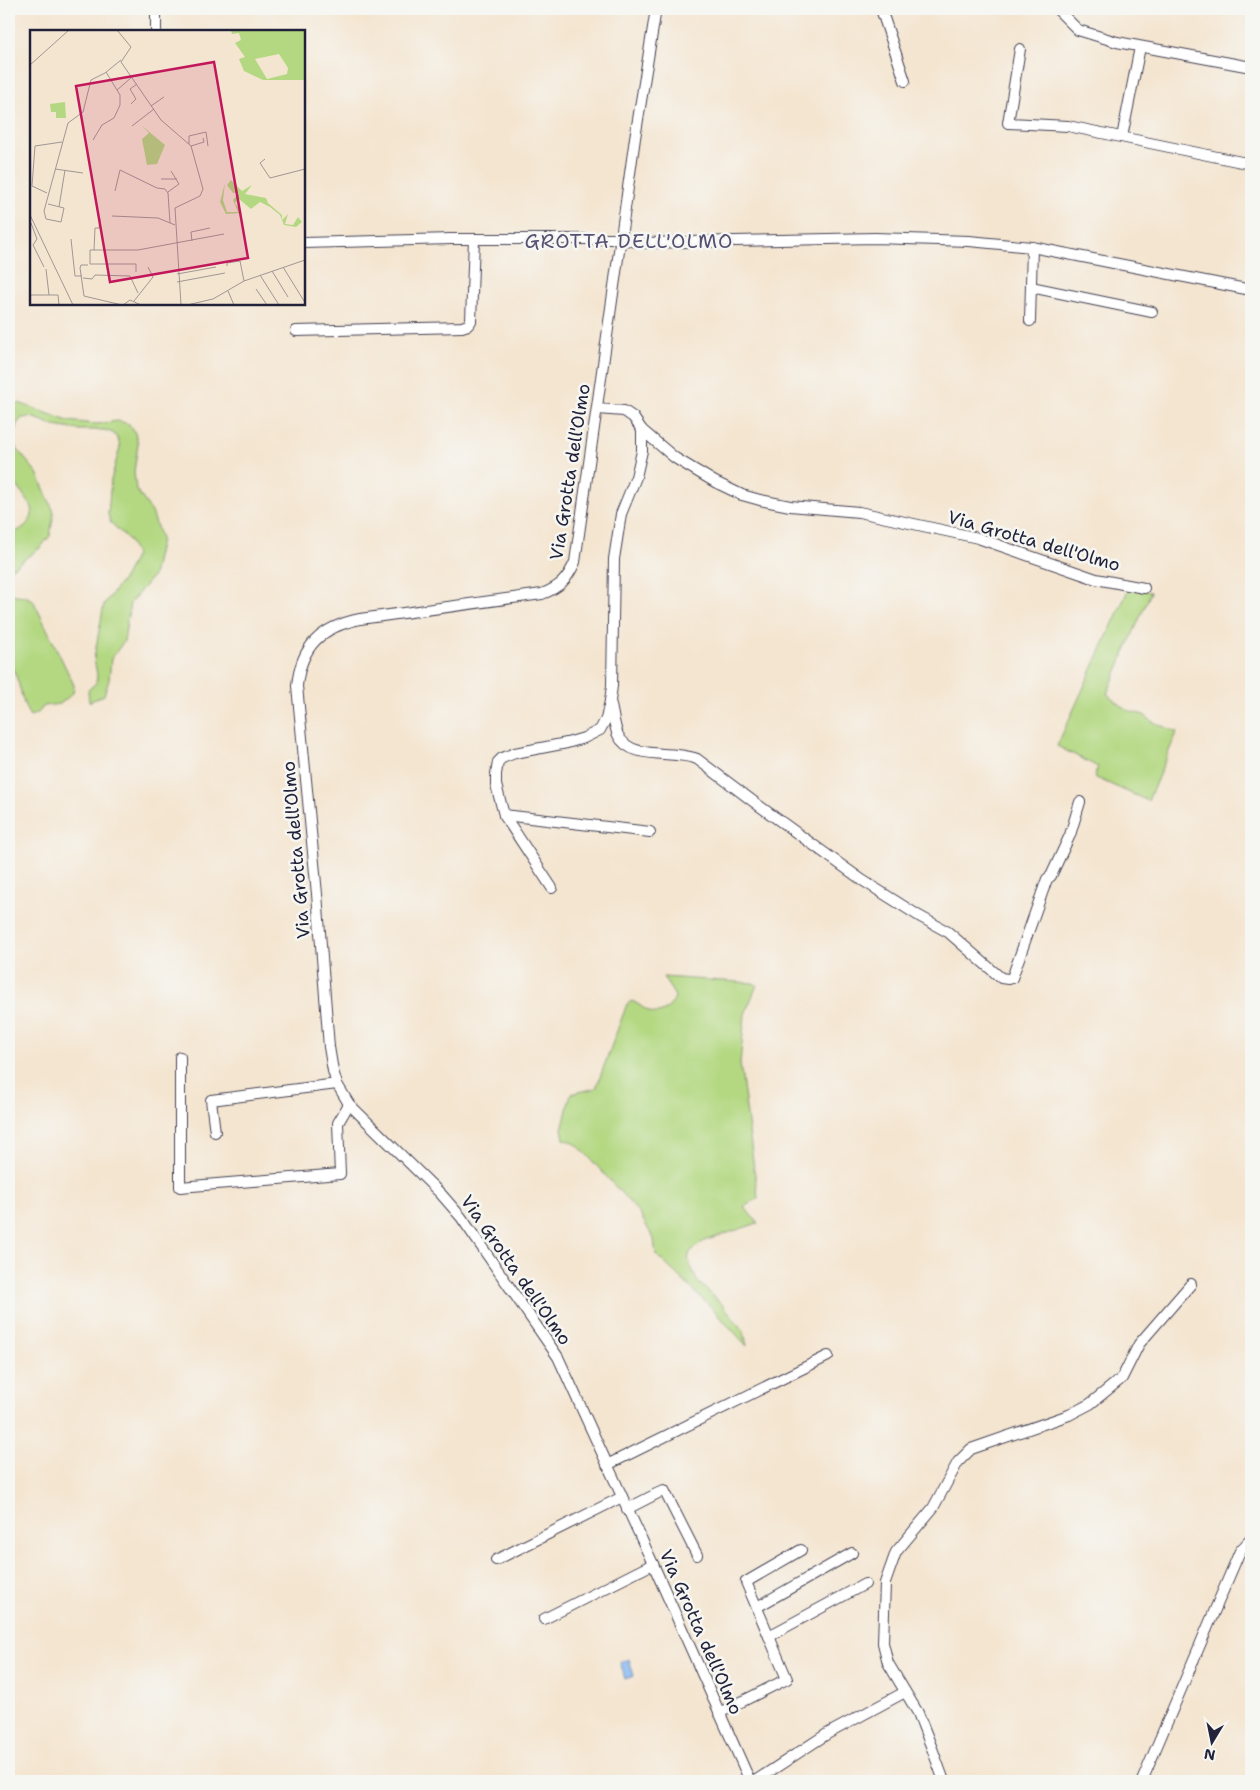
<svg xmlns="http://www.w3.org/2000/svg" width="1260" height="1790" font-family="'Shantell Sans',sans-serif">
  <rect width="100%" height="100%" fill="#f6f6f2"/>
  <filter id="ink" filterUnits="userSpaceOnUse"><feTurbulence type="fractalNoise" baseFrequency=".02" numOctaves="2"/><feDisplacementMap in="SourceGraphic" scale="10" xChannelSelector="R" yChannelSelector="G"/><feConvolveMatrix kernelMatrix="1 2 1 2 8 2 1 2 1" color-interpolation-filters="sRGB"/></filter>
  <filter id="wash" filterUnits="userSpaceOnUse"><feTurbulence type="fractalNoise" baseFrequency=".0096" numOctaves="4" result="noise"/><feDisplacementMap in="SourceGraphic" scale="20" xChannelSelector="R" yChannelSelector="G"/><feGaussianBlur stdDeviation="1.12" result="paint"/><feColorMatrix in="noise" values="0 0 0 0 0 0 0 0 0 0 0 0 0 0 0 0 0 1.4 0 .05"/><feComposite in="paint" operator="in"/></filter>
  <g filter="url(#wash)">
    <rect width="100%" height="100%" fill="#f4e5d0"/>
    <g fill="#b3d881" stroke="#6a7d5e">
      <path d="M19,403L68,421L96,424L118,421L129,424L135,433L138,444L134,472L136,489L152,512L161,539L153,576L130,603L124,641L111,659L109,680L104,695L89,702L88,690L96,683L97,675L94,658L104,604L125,577L136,555L129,540L110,522L108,514L111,480L120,447L118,439L113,433L105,430H79L54,426L38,419L30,417L22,418L17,424L13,440L16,448L37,473L54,512L50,536L40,548L9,570V536C21,529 35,523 32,507L9,474V405Z"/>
      <polygon points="1129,588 1151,592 1107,694 1127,710 1144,715 1153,722 1177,732 1148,801 1094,777 1098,767 1057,746"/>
      <path d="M9,594L25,596L33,600L74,685L73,693L60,704L44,706L38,713L30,716C19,700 22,679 9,664Z"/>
      <path d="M663,977L753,983L757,985L745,1014L740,1063L758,1198L744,1207L758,1223L704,1241L690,1252L688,1260L697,1281L722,1304L744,1332L747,1346L709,1305L656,1255L654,1239L639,1213L589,1157L576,1144L564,1139L562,1129L571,1094L596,1088L627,1004L632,1001C639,1004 644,1009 650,1012C661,1017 673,1006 675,996Z"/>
    </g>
    <polygon fill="#82b6f0" stroke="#526c96" points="629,1659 634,1676 625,1679 620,1662"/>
  </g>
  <g filter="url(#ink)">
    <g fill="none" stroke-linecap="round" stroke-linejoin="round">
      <g stroke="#423f51" stroke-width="12">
        <g id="minor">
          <polyline points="156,9 156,31"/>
          <path d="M656,9L635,138L575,562C567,580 560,587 542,594L360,619C321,627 301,646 297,686L317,894L329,1047L333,1071L337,1084L349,1104L441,1194L461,1217L558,1357L653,1564L750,1781"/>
          <polyline points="881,9 905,81"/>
          <polyline points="1057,9 1078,30 1117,42 1251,67"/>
          <polyline points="1020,49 1008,123 1068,126 1251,164"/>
          <polyline points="1122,137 1140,47"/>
          <polyline points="304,243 451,239 622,239 643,243 875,238 969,241 1032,247 1251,290"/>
          <polyline points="1031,287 1152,312"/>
          <polyline points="1030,321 1032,247"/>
          <polyline points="296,331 462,327 468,325 471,321 474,239"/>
          <polyline points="597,409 624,411 633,417 642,430 675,458 715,482 742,495 760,500 790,506 859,512 978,538 1096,579 1144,588"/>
          <path d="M610,701C613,712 614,726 618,735C631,762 675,749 697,759L758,805L862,880L919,916L948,932L1001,978L1008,979L1012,978L1047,879L1051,876L1070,835L1080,802"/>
          <polyline points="504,815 650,832"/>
          <polyline points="552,888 504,815 496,785 496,774 498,762 502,758 515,753 567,743 584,738 600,730 606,719 610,701 612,686 614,559 621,514 636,477 642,451 642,430"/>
          <polyline points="180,1057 180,1187 340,1174 338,1123 349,1104"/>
          <polyline points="215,1132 211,1100 337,1084"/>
          <polyline points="607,1465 828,1356"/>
          <polyline points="627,1509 664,1490 697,1555"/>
          <polyline points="496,1560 622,1497"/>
          <polyline points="757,1607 852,1553"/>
          <polyline points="544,1619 653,1564"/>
          <polyline points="769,1636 865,1584"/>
          <polyline points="719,1713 787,1679 746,1582 801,1550"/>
          <polyline points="755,1781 827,1734 905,1692"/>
          <polyline points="944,1781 933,1751 918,1713 888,1663 883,1643 885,1583 896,1552 933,1508 958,1462 971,1449 1069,1415 1090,1404 1122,1378 1139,1344 1191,1284"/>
          <polyline points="1142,1781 1240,1551 1251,1539"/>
        </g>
      </g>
      <use href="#minor" stroke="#fff" stroke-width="10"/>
    </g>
  </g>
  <g text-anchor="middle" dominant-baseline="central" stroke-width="5" stroke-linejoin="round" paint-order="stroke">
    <g font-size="18" fill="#22223b" stroke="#f6f6f2">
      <text transform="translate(570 472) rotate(-81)">Via Grotta dell'Olmo</text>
      <text transform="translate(1034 541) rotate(16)">Via Grotta dell'Olmo</text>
      <text transform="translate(296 850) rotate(-95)">Via Grotta dell'Olmo</text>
      <text transform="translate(516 1270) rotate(55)">Via Grotta dell'Olmo</text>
      <text transform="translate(701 1632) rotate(66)">Via Grotta dell'Olmo</text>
    </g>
    <g font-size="20" letter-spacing="1" fill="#565073" stroke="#f6f6f2">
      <text x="629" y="241">GROTTA DELL'OLMO</text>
    </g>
  </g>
  <g transform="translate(30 30)">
    <rect width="275" height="275" fill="#f4e5d0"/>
    <path d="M201,0H275V50H233L214,41L209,29L215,27L205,13L211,10L209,3L202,4ZM249,24L258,38L257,44L237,49L225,29ZM35,72L36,88H26V82H21L20,74ZM111,95L135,115L127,134L117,135L112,109L119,103ZM201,150L212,161L222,155L215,164L236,168L238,173L252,185V190L258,184L255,194L263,195L268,187L272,192L266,197L254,195L250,185L240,177L230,172L221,179L209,169L205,173L212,183L196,184L190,172L195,153L193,170L197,182H208L203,170L209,163H203L197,155Z" fill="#b3d881" fill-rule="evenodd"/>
    <path fill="none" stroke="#a09794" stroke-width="1" d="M87,0L101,17L91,32L131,90L161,116L173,159L170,166L145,178L151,275M0,35L39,0M87,60L102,47M101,74L106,69L100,59L107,54M121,76L134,67M102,96L124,79M63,110L72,95L84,88L90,75V65L76,42M159,114V106L176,102L178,116M161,116L174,112L173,108M235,129L230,133L240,148L275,139M25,139L53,143M131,149H147M85,161L90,140L127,158L135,159L138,163M138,162L149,154L141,141M17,163L2,156L5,116L32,112M138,163L140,193M18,174L34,178L31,192L16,189L14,181L38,93L53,82L61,50L75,43L91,30M29,177L35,140M0,185L43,275M82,186L128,188L145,195M1,193L7,209L3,215L14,237M41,209L45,246H52M162,211L161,202L180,198M64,220L65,198H69L70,189M58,235H51L50,238L54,266L92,275M197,236V233L210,231L214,251M253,237L274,271M16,239L19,265M242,241L258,267M106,242V234H60V220H108L194,204M147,244L186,237M230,245L249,275M53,248L62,249L65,245L100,246L108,263M147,252L195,243M226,259L237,275M198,261L204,275M0,265H28L29,275M104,271L123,247L118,237M93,275L100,270L111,275M157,275L183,269L214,251L275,230"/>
    <path fill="#c2185b" fill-opacity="0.15" stroke="#c2185b" stroke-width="2.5" d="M184,32L218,228L80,252L46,56Z"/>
    <rect width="275" height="275" fill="none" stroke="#22223b" stroke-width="2.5"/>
  </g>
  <rect width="1260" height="1790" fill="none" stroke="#f6f6f2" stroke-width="30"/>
  <g transform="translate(1212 1742) rotate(190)" stroke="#f6f6f2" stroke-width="4" paint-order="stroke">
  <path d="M0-4L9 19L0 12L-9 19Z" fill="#22223b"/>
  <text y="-8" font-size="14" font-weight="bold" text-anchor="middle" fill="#22223b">N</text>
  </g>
</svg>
